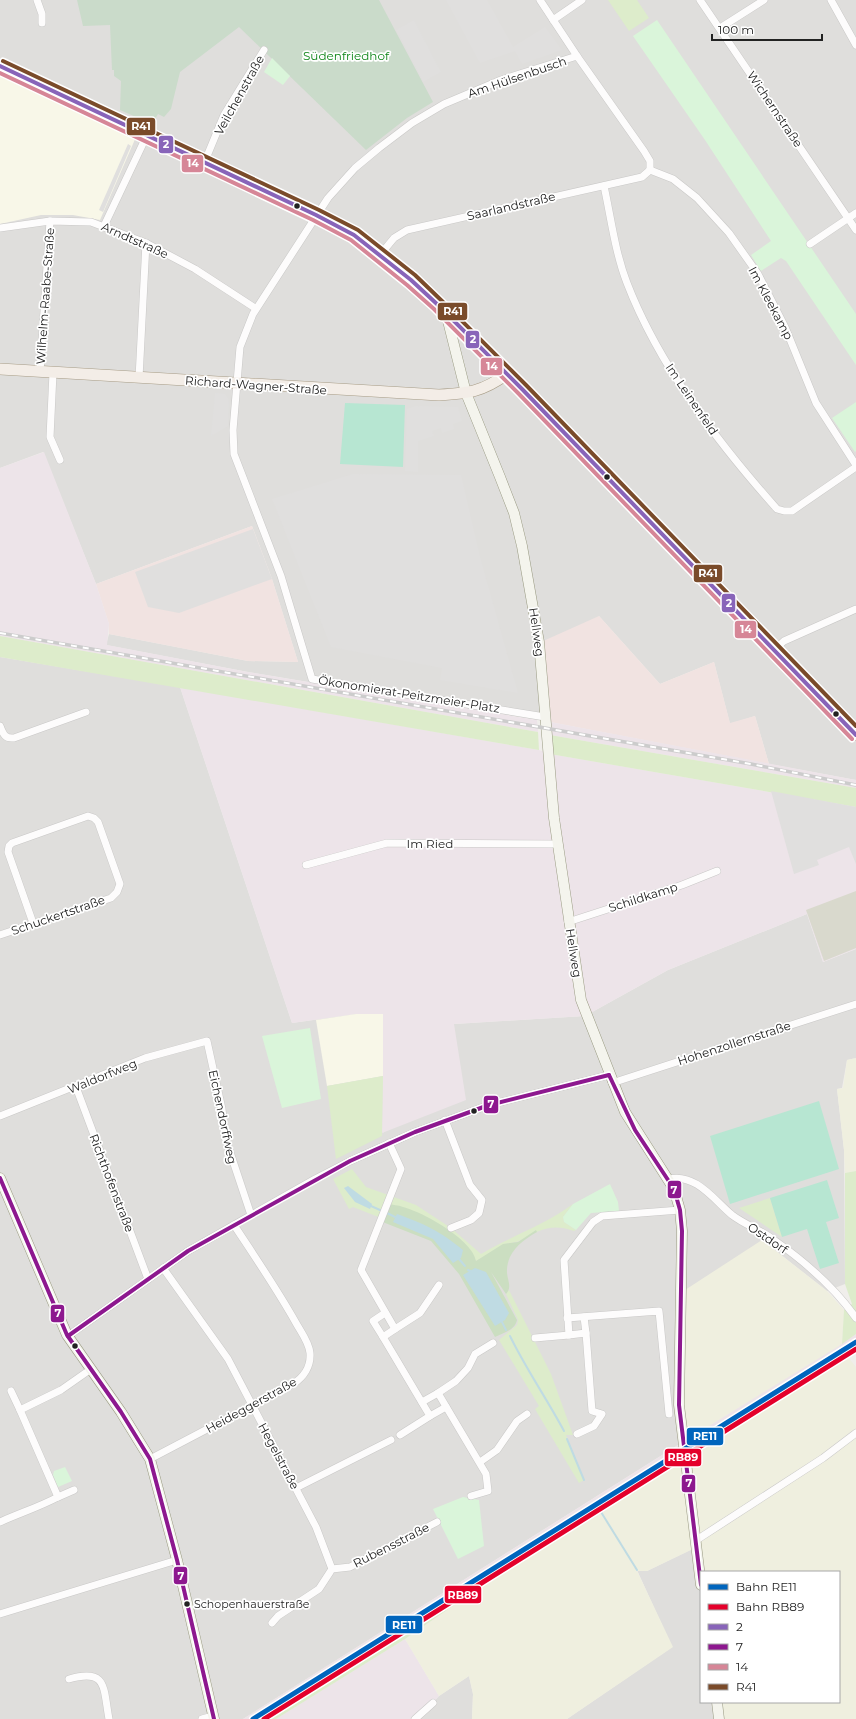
<svg xmlns="http://www.w3.org/2000/svg" width="856" height="1719" font-family="Montserrat,sans-serif">
  <rect width="100%" height="100%" fill="#f0eeeb"/>
  <g fill="#dfdedc">
    <polygon points="0,0 856,0 856,780 769,764 755,716 730,724 714,662 660,684 599,616 550,722 248,672 106,645 109,634 248,661 298,662 272,579 252,526 96,584 43,452 0,468"/>
    <polygon points="0,657 180,687 292,1023 356,1014 383,1014 383,1133 454,1024 585,1016 668,970 807,914 823,962 856,949 856,1058 847,1060 842,1088 837,1089 844,1150 845,1284 827,1291 762,1240 686,1440 243,1719 0,1719"/>
    <polygon points="695,1541 701,1585 701,1702 717,1702 719,1719 567,1719 672,1647 637,1570 647,1571 690,1550"/>
    <polygon points="469,1676 473,1694 472,1719 418,1719 439,1696"/>
  </g>
  <g fill="#f1e3e1">
    <polygon points="252,526 272,579 298,662 248,661 109,634 109,624 96,584"/>
    <polygon points="599,616 660,684 714,662 730,723 755,716 769,764 550,722 541,642"/>
  </g>
  <g fill="#ede4e9">
    <polygon points="44,452 96,584 109,624 107,645 248,672 537,720 538,732 0,636 0,468"/>
    <polygon points="180,687 539,750 550,754 856,807 856,949 823,962 807,914 668,970 585,1016 454,1024 466,1100 382,1133 383,1015 356,1014 292,1023"/>
    <polygon points="550,722 856,780 856,788 550,735"/>
    <polygon points="856,1334 856,1352 688,1454 686,1440"/>
    <polygon points="678,1445 684,1458 602,1513 267,1719 243,1719"/>
    <polygon points="405,1639 439,1696 418,1719 276,1719"/>
  </g>
  <g fill="#f8f7e8">
    <polygon points="0,73 136,137 100,220 73,215 41,215 0,224"/>
    <polygon points="356,1014 383,1014 383,1076 327,1086 316,1020"/>
  </g>
  <polygon fill="#d9d9cd" points="856,891 856,948 824,961 806,910"/>
  <g fill="#efefdf">
    <polygon points="856,1058 856,1171 845,1173 844,1150 837,1089 843,1088 847,1060"/>
    <polygon points="762,1240 827,1291 844,1310 842,1344 686,1440 683,1403 685,1290"/>
    <polygon points="848,1357 856,1367 856,1719 719,1719 717,1702 839,1702 839,1572 701,1572 695,1542 691,1550 647,1571 637,1571 673,1647 567,1719 472,1719 473,1694 469,1676 439,1696 405,1639 486,1583 602,1513 688,1454"/>
  </g>
  <g fill="#ddeccb">
    <polygon points="608,0 637,0 649,18 629,31"/>
    <polygon points="0,636 538,732 539,750 0,657"/>
    <polygon points="550,735 856,788 856,807 550,754"/>
    <polygon points="383,1076 382,1136 336,1159 327,1086"/>
    <path d="M352,1169L366,1187L416,1205L451,1228L481,1254C511,1236 545,1225 573,1204L563,1217L564,1222L576,1230L574,1231C551,1223 540,1230 519,1241C513,1244 506,1242 499,1247C491,1252 484,1257 476,1261L449,1231L381,1218L353,1207L349,1209L333,1179Z"/>
    <polygon points="856,1171 856,1334 842,1344 844,1310 852,1304 845,1284 845,1173"/>
    <polygon points="770,1198 782,1237 739,1208"/>
    <polygon points="509,1290 551,1374 573,1435 566,1435 584,1480 579,1483 535,1409 539,1406 499,1340 517,1325 518,1320 506,1294"/>
    <polygon points="486,1583 405,1639 276,1719 267,1719"/>
  </g>
  <path fill="#cbdec1" d="M388,1204C393,1205 398,1205 403,1207C423,1212 473,1240 476,1261L503,1244L518,1242L536,1230L537,1232C521,1241 506,1253 507,1273C508,1282 512,1287 506,1294L491,1272L517,1320C515,1330 504,1333 495,1337L459,1274L431,1241L380,1221Z"/>
  <polygon fill="#cadbca" points="77,0 379,0 433,102 407,118 366,150 239,27 180,72 171,109 164,117 158,114 152,124 120,110 121,81 114,76 114,70 112,70 110,25 83,26"/>
  <g fill="#daf5da">
    <polygon points="657,20 856,314 856,365 786,261 781,258 761,271 751,255 771,241 705,140 633,36"/>
    <polygon points="272,58 290,76 283,85 264,72"/>
    <polygon points="856,402 856,451 855,452 832,418"/>
    <polygon points="310,1028 321,1099 282,1108 262,1036"/>
    <polygon points="610,1184 618,1202 619,1211 591,1213 576,1230 564,1222 563,1217 573,1204"/>
    <polygon points="65,1467 72,1481 58,1487 53,1475 54,1471"/>
    <polygon points="463,1497 479,1500 484,1546 458,1559 433,1509"/>
  </g>
  <g fill="#b7e6d2">
    <polygon points="345,403 405,405 403,467 340,464"/>
    <polygon points="819,1101 839,1169 730,1204 710,1136"/>
    <polygon points="827,1180 839,1218 826,1222 839,1263 820,1269 807,1229 782,1237 770,1198"/>
  </g>
  <g fill="#e0dfde">
    <polygon points="446,0 487,0 513,47 545,27 562,50 522,64 515,51 480,63"/>
    <polygon points="414,20 441,72 423,82 396,30"/>
    <polygon points="128,144 131,146 103,212 99,210"/>
    <polygon points="215,393 225,394 229,400 228,426 211,436"/>
    <polygon points="416,406 458,407 462,421 453,424 454,429 442,433 441,428 432,431 434,436 418,441 418,472 405,471 407,409"/>
    <polygon points="353,474 461,475 480,557 518,693 440,680 442,668 331,647 272,499"/>
    <polygon points="253,529 272,579 179,613 148,607 135,572"/>
    <polygon points="771,791 856,807 856,864 849,847 817,860 819,865 794,874"/>
  </g>
  <g fill="#bfdbe3">
    <polygon points="348,1186 372,1204 370,1209 355,1202 344,1188"/>
    <path d="M397,1214C425,1224 440,1231 463,1250L461,1258L453,1263L433,1239L393,1222Z"/>
    <polygon points="475,1268 486,1272 509,1313 505,1320 495,1326 463,1275"/>
  </g>
  <g fill="none" stroke-linecap="round" stroke-linejoin="round">
    <g stroke="#bfdbe3" stroke-width="2">
      <polyline points="371,1206 380,1210"/>
      <polyline points="387,1213 395,1217"/>
      <polyline points="459,1259 465,1266"/>
      <polyline points="468,1270 470,1271"/>
      <polyline points="502,1322 506,1330"/>
      <path d="M510,1336C526,1369 547,1399 564,1431"/>
      <polyline points="567,1439 584,1480"/>
      <polyline points="601,1512 637,1570"/>
    </g>
    <g stroke="#c9c8c7" stroke-width="8">
      <g id="street">
        <polyline points="37,0 42,14 42,23"/>
        <polyline points="540,0 577,56"/>
        <polyline points="700,0 856,230"/>
        <polyline points="831,0 856,45"/>
        <polyline points="553,20 582,0"/>
        <polyline points="720,28 764,0"/>
        <polyline points="205,161 224,115 264,50"/>
        <polyline points="650,170 673,179 697,198 729,233 758,274 785,327 816,403 856,465"/>
        <path d="M604,186C611,218 615,252 627,283C659,366 718,443 777,509L784,511H792L856,467"/>
        <polyline points="104,226 147,135"/>
        <polyline points="0,228 50,221 91,222 146,243 195,269 255,308"/>
        <polyline points="810,244 856,213"/>
        <polyline points="380,255 394,238 407,230 642,177 650,170"/>
        <polyline points="40,372 50,221"/>
        <polyline points="53,373 50,437 60,460"/>
        <polyline points="139,378 146,243"/>
        <polyline points="774,650 784,641 856,609"/>
        <polyline points="545,717 312,679 281,576 234,454 233,430 240,347 253,314 328,198 355,168 379,148 412,123 444,104 501,80 577,56 644,151 650,161 650,170"/>
        <path d="M0,726C3,734 5,739 14,738L86,712"/>
        <polyline points="306,865 387,843 557,844"/>
        <polyline points="568,922 682,885 717,871"/>
        <polyline points="0,935 111,898 117,892 120,884 98,822 94,818 88,816 12,843 9,846 8,852 33,923"/>
        <polyline points="612,1083 856,1004"/>
        <polyline points="76,1087 148,1279"/>
        <polyline points="0,1116 145,1058 207,1041 222,1109 225,1137 251,1215"/>
        <polyline points="445,1120 470,1185 482,1200 479,1213 471,1220 451,1228"/>
        <polyline points="389,1143 401,1169 361,1270 395,1329 383,1337 430,1416 400,1435"/>
        <path d="M669,1179C696,1173 714,1200 732,1215C745,1225 761,1230 774,1240C804,1261 835,1288 856,1318"/>
        <polyline points="163,1268 228,1359 316,1527 332,1569"/>
        <polyline points="584,1317 586,1333"/>
        <polyline points="567,1318 659,1311 669,1414"/>
        <polyline points="395,1329 420,1313 439,1285"/>
        <polyline points="68,1336 188,1251 315,1179 350,1161 415,1132 489,1105 609,1075"/>
        <polyline points="383,1337 373,1321 385,1313"/>
        <polyline points="535,1338 569,1335"/>
        <polyline points="11,1391 20,1410"/>
        <polyline points="438,1393 456,1381 468,1368 475,1354 493,1343"/>
        <polyline points="422,1402 438,1393 486,1474 488,1491 471,1496"/>
        <polyline points="430,1416 446,1407"/>
        <polyline points="577,1434 594,1426 602,1414 592,1411 586,1333 569,1335 564,1260 593,1222 602,1216 680,1210"/>
        <path d="M150,1459L293,1384C304,1377 311,1366 310,1353C309,1342 301,1332 296,1323C277,1289 255,1257 234,1225"/>
        <polyline points="480,1462 497,1450 517,1421 527,1414"/>
        <polyline points="296,1488 391,1440"/>
        <polyline points="58,1497 74,1490"/>
        <path d="M0,1522C20,1513 39,1507 58,1497L20,1410L61,1390L91,1369"/>
        <polyline points="695,1541 823,1458 856,1433"/>
        <polyline points="0,1614 177,1560"/>
        <polyline points="272,1623 278,1616 319,1589 332,1569 350,1567 437,1522"/>
        <path d="M69,1679C108,1668 103,1688 109,1719"/>
        <polyline points="202,1719 213,1716"/>
        <polyline points="415,1719 433,1703"/>
      </g>
    </g>
    <g stroke="#999a82" stroke-width="11">
      <g id="secondary">
        <polyline points="0,66 205,161 354,235 411,280 507,374"/>
        <polyline points="446,313 466,393 500,477 514,513 522,546 539,642 554,818 581,1000 625,1112 674,1189 680,1210 682,1231 679,1405 701,1585"/>
        <polyline points="0,1178 67,1335 121,1412 150,1459 177,1560 214,1719"/>
        <polyline points="717,1702 719,1719"/>
      </g>
    </g>
    <g stroke="#a79c86" stroke-width="12">
      <path id="primary" d="M0,369L439,395C469,393 482,392 507,374L856,735"/>
    </g>
    <use href="#street" stroke="#fdfcfc" stroke-width="7"/>
    <use href="#secondary" stroke="#f4f4ed" stroke-width="10"/>
    <use href="#primary" stroke="#f3ede7" stroke-width="11"/>
    <g stroke="#ccc" stroke-width="3.5">
      <polyline id="rail" points="0,633 751,764 856,785"/>
    </g>
    <use href="#rail" stroke="#fff" stroke-width="2" stroke-dasharray="6" stroke-linecap="butt"/>
    <g stroke="#fff" stroke-width="7">
      <polyline id="bus-1" points="0,66 316,215 354,235 411,280 438,305 522,389 856,735"/>
    </g>
    <g stroke="#fff" stroke-width="7">
      <g id="bus-2">
        <polyline points="609,1075 635,1130 674,1189 680,1210 682,1231 679,1405 701,1585"/>
        <polyline points="0,1178 67,1335 121,1412 150,1459 177,1560 214,1719"/>
        <polyline points="68,1336 188,1251 350,1161 415,1132 489,1105 609,1075"/>
      </g>
    </g>
    <g stroke="#fff" stroke-width="7">
      <polyline id="bus-3" points="0,73 313,220 351,240 407,285 434,309 518,393 852,739"/>
    </g>
    <g stroke="#fff" stroke-width="7">
      <polyline id="bus-4" points="3,61 319,210 358,230 415,275 442,301 526,385 856,726"/>
    </g>
    <use href="#bus-1" stroke="#8864b9" stroke-width="4"/>
    <use href="#bus-2" stroke="#8d188f" stroke-width="4"/>
    <use href="#bus-3" stroke="#d68697" stroke-width="4"/>
    <use href="#bus-4" stroke="#7a4b2a" stroke-width="4"/>
    <g stroke="#fff" stroke-width="8">
      <polyline id="rail-1" points="253,1719 856,1342"/>
    </g>
    <g stroke="#fff" stroke-width="8">
      <polyline id="rail-2" points="264,1719 856,1349"/>
    </g>
    <use href="#rail-1" stroke="#0065bd" stroke-width="5"/>
    <use href="#rail-2" stroke="#e4002b" stroke-width="5"/>
  </g>
  <g fill="#222" stroke="#fff" stroke-width="1.5">
    <circle cx="297" cy="206" r="3.5"/>
    <circle cx="607" cy="477" r="3.5"/>
    <circle cx="836" cy="714" r="3.5"/>
    <circle cx="474" cy="1111" r="3.5"/>
    <circle cx="75" cy="1346" r="3.5"/>
    <circle cx="187" cy="1604" r="3.5"/>
  </g>
  <g text-anchor="middle" dominant-baseline="central" stroke-width="3.5" stroke-linejoin="round" paint-order="stroke">
    <g font-size="11" fill="#222" stroke="#fff" text-anchor="start">
      <text x="194" y="1604">Schopenhauerstraße</text>
    </g>
    <g font-size="12" fill="#0c8416" stroke="#fff">
      <text x="346" y="55">Südenfriedhof</text>
    </g>
    <g font-size="12" fill="#222" stroke="#fff">
      <text transform="translate(517 77) rotate(-19)">Am Hülsenbusch</text>
      <text transform="translate(239 95) rotate(-61)">Veilchenstraße</text>
      <text transform="translate(775 109) rotate(56)">Wichernstraße</text>
      <text transform="translate(511 206) rotate(-13)">Saarlandstraße</text>
      <text transform="translate(135 240) rotate(24)">Arndtstraße</text>
      <text transform="translate(45 296) rotate(-86)">Wilhelm-Raabe-Straße</text>
      <text transform="translate(771 303) rotate(62)">Im Kleekamp</text>
      <text transform="translate(256 385) rotate(4)">Richard-Wagner-Straße</text>
      <text transform="translate(692 399) rotate(56)">Im Leinenfeld</text>
      <text transform="translate(537 632) rotate(82)">Hellweg</text>
      <text transform="translate(409 694) rotate(9)">Ökonomierat-Peitzmeier-Platz</text>
      <text x="430" y="843">Im Ried</text>
      <text transform="translate(643 897) rotate(-18)">Schildkamp</text>
      <text transform="translate(58 915) rotate(-19)">Schuckertstraße</text>
      <text transform="translate(574 953) rotate(81)">Hellweg</text>
      <text transform="translate(734 1043) rotate(-18)">Hohenzollernstraße</text>
      <text transform="translate(102 1076) rotate(-22)">Waldorfweg</text>
      <text transform="translate(223 1117) rotate(78)">Eichendorffweg</text>
      <text transform="translate(112 1183) rotate(69)">Richthofenstraße</text>
      <text transform="translate(768 1238) rotate(34)">Ostdorf</text>
      <text transform="translate(251 1405) rotate(-29)">Heideggerstraße</text>
      <text transform="translate(279 1456) rotate(62)">Hegelstraße</text>
      <text transform="translate(391 1545) rotate(-27)">Rubensstraße</text>
    </g>
  </g>
  <g stroke="#fff" stroke-width="1.5">
    <rect x="126" y="117" width="30" height="19" rx="4" fill="#7a4b2a"/>
    <rect x="158" y="135" width="16" height="19" rx="4" fill="#8864b9"/>
    <rect x="181" y="154" width="23" height="19" rx="4" fill="#d68697"/>
    <rect x="437" y="302" width="31" height="19" rx="4" fill="#7a4b2a"/>
    <rect x="465" y="330" width="15" height="19" rx="4" fill="#8864b9"/>
    <rect x="480" y="357" width="23" height="19" rx="4" fill="#d68697"/>
    <rect x="693" y="564" width="30" height="19" rx="4" fill="#7a4b2a"/>
    <rect x="721" y="593" width="15" height="20" rx="4" fill="#8864b9"/>
    <rect x="734" y="620" width="23" height="19" rx="4" fill="#d68697"/>
    <rect x="483" y="1095" width="16" height="19" rx="4" fill="#8d188f"/>
    <rect x="667" y="1180" width="15" height="19" rx="4" fill="#8d188f"/>
    <rect x="50" y="1304" width="15" height="19" rx="4" fill="#8d188f"/>
    <rect x="686" y="1427" width="38" height="19" rx="4" fill="#0065bd"/>
    <rect x="664" y="1448" width="38" height="19" rx="4" fill="#e4002b"/>
    <rect x="681" y="1474" width="15" height="19" rx="4" fill="#8d188f"/>
    <rect x="173" y="1566" width="15" height="19" rx="4" fill="#8d188f"/>
    <rect x="444" y="1585" width="38" height="19" rx="4" fill="#e4002b"/>
    <rect x="385" y="1615" width="38" height="19" rx="4" fill="#0065bd"/>
  </g>
  <g font-size="11" text-anchor="middle" font-weight="bold" fill="#fff">
    <text x="141" y="130">R41</text>
    <text x="166" y="148">2</text>
    <text x="193" y="167">14</text>
    <text x="453" y="315">R41</text>
    <text x="473" y="343">2</text>
    <text x="492" y="370">14</text>
    <text x="708" y="577">R41</text>
    <text x="729" y="607">2</text>
    <text x="746" y="633">14</text>
    <text x="491" y="1108">7</text>
    <text x="674" y="1194">7</text>
    <text x="58" y="1317">7</text>
    <text x="705" y="1440">RE11</text>
    <text x="683" y="1461">RB89</text>
    <text x="689" y="1487">7</text>
    <text x="181" y="1580">7</text>
    <text x="463" y="1599">RB89</text>
    <text x="404" y="1629">RE11</text>
  </g>
  <rect x="700" y="1571" width="140" height="132" fill="#ffffff" stroke="#a7a7a7"/>
  <rect x="708" y="1584" width="20" height="6" fill="#0065bd" stroke="#a7a7a7"/>
  <text x="736" y="1591" font-size="12" fill="#222222">Bahn RE11</text>
  <rect x="708" y="1604" width="20" height="6" fill="#e4002b" stroke="#a7a7a7"/>
  <text x="736" y="1611" font-size="12" fill="#222222">Bahn RB89</text>
  <rect x="708" y="1624" width="20" height="6" fill="#8864b9" stroke="#a7a7a7"/>
  <text x="736" y="1631" font-size="12" fill="#222222">2</text>
  <rect x="708" y="1644" width="20" height="6" fill="#8d188f" stroke="#a7a7a7"/>
  <text x="736" y="1651" font-size="12" fill="#222222">7</text>
  <rect x="708" y="1664" width="20" height="6" fill="#d68697" stroke="#a7a7a7"/>
  <text x="736" y="1671" font-size="12" fill="#222222">14</text>
  <rect x="708" y="1684" width="20" height="6" fill="#7a4b2a" stroke="#a7a7a7"/>
  <text x="736" y="1691" font-size="12" fill="#222222">R41</text>
  <path d="M712 34v6h110v-6" fill="none" stroke="#222222" stroke-width="2"/>
  <text x="718" y="34" font-size="12" fill="#222222" stroke="#ffffff" stroke-width="3" paint-order="stroke">100 m</text>
</svg>
